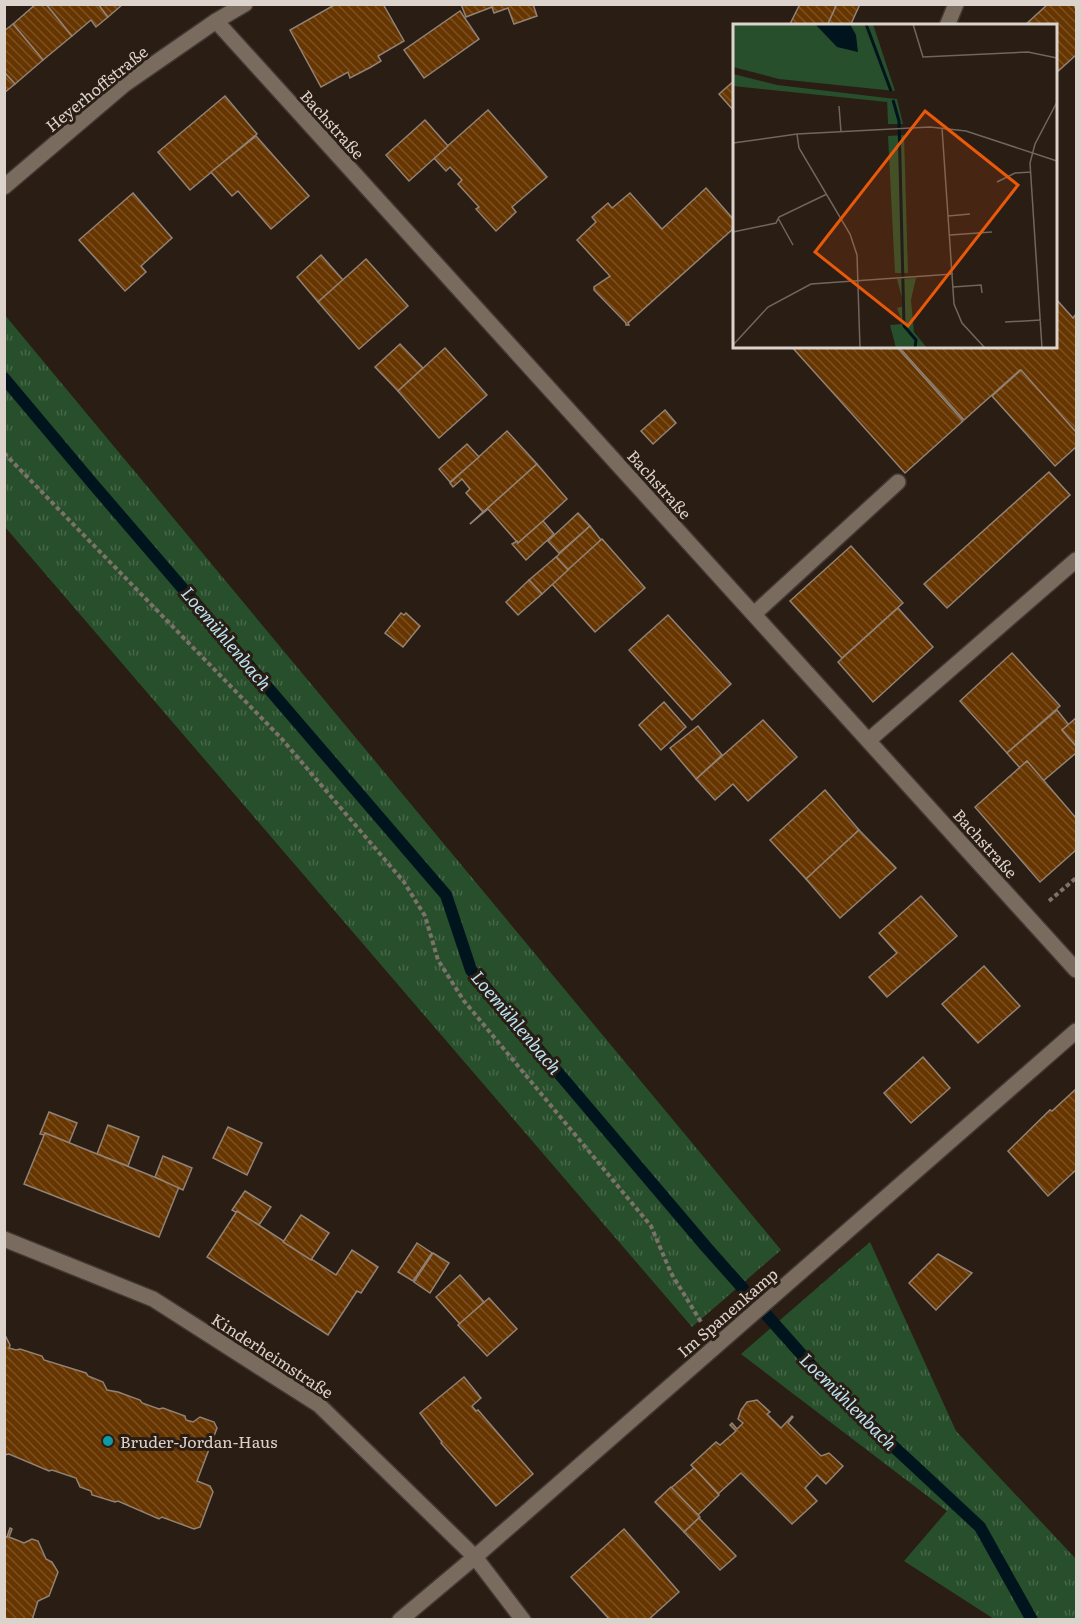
<svg xmlns="http://www.w3.org/2000/svg" width="1081" height="1624" font-family="Literata,serif">
  <defs>
    <pattern id="grass-tufts" width="24" height="20" patternUnits="userSpaceOnUse" patternTransform="scale(1.5)"><rect width="24" height="20" fill="#284f2c"/><path d="M3 7l-1-3M5 7V3M7 7l1-3M15 17l-1-3M17 17v-4M19 17l1-3" fill="none" stroke="#476749"/></pattern>
    <pattern id="building-back-hatch" width="6" height="6" patternUnits="userSpaceOnUse" patternTransform="scale(1.5)"><rect width="6" height="6" fill="#663500"/><path d="M-1 5l2 2M0 0l6 6M5-1l2 2" fill="none" stroke="#7b5124"/></pattern>
  </defs>
  <rect width="100%" height="100%" fill="#2a1d13"/>
  <g fill="url(#grass-tufts)">
    <polygon points="4,314 781,1250 692,1327 5,527"/>
    <polygon points="870,1242 956,1431 1076,1559 1076,1619 994,1619 904,1561 947,1511 741,1354"/>
  </g>
  <g fill="none" stroke-linecap="round" stroke-linejoin="round">
    <polyline stroke="#00141d" stroke-width="12" points="4,378 93,484 446,895 471,970 707,1248 835,1392 980,1527 1032,1620"/>
  </g>
  <g fill="url(#building-back-hatch)" stroke="#928276" stroke-width="1.5">
    <polygon points="36,4 46,4 72,36 43,60 13,24"/>
    <polygon points="46,4 98,4 108,17 96,27 91,20 72,36"/>
    <polygon points="98,4 123,4 108,17"/>
    <polygon points="336,4 383,4 404,41 378,56 381,61 371,67 350,78 348,72 321,87 290,30"/>
    <polygon points="461,4 533,4 537,16 514,24 508,8 494,13 492,7 466,17"/>
    <polygon points="800,4 837,4 827,26 789,26"/>
    <polygon points="837,4 860,4 850,26 827,26"/>
    <polygon points="1048,4 1073,4 1076,9 1076,55 1056,73 1056,26 1024,26"/>
    <polygon points="460,11 479,39 424,78 404,50"/>
    <polygon points="13,24 43,60 15,84 4,72 4,31"/>
    <polygon points="4,72 15,84 4,93"/>
    <polygon points="734,81 734,111 719,94"/>
    <polygon points="225,96 257,134 190,190 158,152"/>
    <polygon points="488,110 547,177 512,207 516,212 496,231 476,209 479,207 458,184 462,180 450,167 446,171 434,158"/>
    <polygon points="425,120 448,146 409,181 386,155"/>
    <polygon points="256,136 309,196 271,229 238,191 232,196 211,172"/>
    <polygon points="706,188 734,220 734,228 628,323 629,325 626,325 626,323 594,290 594,287 610,276 577,240 596,222 592,217 608,203 612,208 630,193 662,229"/>
    <polygon points="133,193 172,238 141,266 146,272 125,291 79,240"/>
    <polygon points="321,255 343,280 318,302 297,277"/>
    <polygon points="366,259 408,306 359,349 318,302"/>
    <polygon points="1056,299 1073,318 1076,314 1076,432 1020,370 964,420 898,346 1056,346"/>
    <polygon points="400,344 423,368 398,391 375,367"/>
    <polygon points="791,346 896,346 963,421 905,473"/>
    <polygon points="445,348 487,395 439,438 398,391"/>
    <polygon points="1021,370 1076,432 1076,447 1055,466 992,396"/>
    <polygon points="665,410 676,423 653,444 641,431"/>
    <polygon points="507,431 537,464 470,524 483,512 466,493 470,489 462,479 453,487 450,483"/>
    <polygon points="467,444 479,457 450,482 439,469"/>
    <polygon points="537,464 567,499 543,521 518,543 488,509 470,524"/>
    <polygon points="1049,472 1070,495 947,608 924,584"/>
    <polygon points="578,513 590,526 559,553 548,541"/>
    <polygon points="543,521 554,534 526,560 512,544 517,541 518,543"/>
    <polygon points="590,526 601,540 568,570 556,557"/>
    <polygon points="602,539 645,588 595,632 552,584"/>
    <polygon points="851,546 903,603 842,658 790,601"/>
    <polygon points="556,557 568,570 542,594 529,580"/>
    <polygon points="529,580 542,594 518,615 506,602"/>
    <polygon points="898,608 933,647 873,702 838,662"/>
    <polygon points="401,613 404,615 406,613 420,626 403,647 385,633"/>
    <polygon points="668,615 731,684 692,720 629,650"/>
    <polygon points="1012,653 1060,706 1007,753 960,701"/>
    <polygon points="664,702 686,727 661,750 639,725"/>
    <polygon points="1057,710 1069,725 1062,730 1076,746 1076,753 1043,781 1027,761 1020,768 1007,753"/>
    <polygon points="1076,718 1076,746 1062,730"/>
    <polygon points="763,720 797,757 748,801 733,784 715,800 696,779"/>
    <polygon points="698,726 722,755 696,779 670,748"/>
    <polygon points="1027,761 1076,818 1076,850 1040,882 975,807"/>
    <polygon points="825,790 859,830 806,879 770,840"/>
    <polygon points="859,830 896,868 840,918 806,879"/>
    <polygon points="921,896 957,936 887,997 869,977 897,953 879,933"/>
    <polygon points="984,966 1020,1006 978,1043 942,1004"/>
    <polygon points="923,1057 950,1088 911,1123 884,1093"/>
    <polygon points="1076,1089 1076,1170 1048,1196 1008,1151 1050,1110 1052,1111"/>
    <polygon points="49,1112 77,1123 69,1143 45,1133 44,1135 40,1134"/>
    <polygon points="108,1125 139,1137 128,1166 97,1154"/>
    <polygon points="228,1127 262,1143 247,1175 213,1158"/>
    <polygon points="45,1133 179,1187 159,1237 24,1184"/>
    <polygon points="163,1156 192,1168 183,1190 155,1177"/>
    <polygon points="245,1191 271,1207 259,1225 232,1210"/>
    <polygon points="237,1211 336,1275 352,1250 378,1267 361,1293 357,1291 328,1335 207,1257"/>
    <polygon points="301,1215 329,1233 311,1260 283,1242"/>
    <polygon points="417,1243 432,1253 413,1281 398,1272"/>
    <polygon points="433,1253 449,1263 430,1293 414,1282"/>
    <polygon points="938,1254 972,1273 936,1310 909,1283"/>
    <polygon points="460,1275 484,1302 460,1324 436,1297"/>
    <polygon points="489,1298 517,1329 487,1356 458,1325"/>
    <polygon points="4,1333 10,1345 9,1348 16,1350 20,1349 42,1356 44,1360 86,1373 88,1376 103,1382 107,1390 118,1392 140,1400 142,1403 159,1409 163,1408 185,1416 186,1420 193,1422 200,1417 214,1422 217,1428 197,1481 210,1486 213,1492 200,1527 194,1529 162,1517 159,1519 118,1501 115,1502 92,1495 91,1491 80,1487 76,1478 52,1470 49,1471 9,1454 4,1455"/>
    <polygon points="464,1377 481,1398 472,1406 476,1411 478,1410 533,1474 496,1506 441,1443 442,1442 420,1413"/>
    <polygon points="757,1400 770,1412 767,1414 781,1428 792,1416 793,1417 788,1423 821,1456 829,1453 843,1466 826,1484 817,1475 805,1488 817,1501 792,1524 741,1473 718,1494 691,1465 716,1442 720,1445 736,1431 730,1425 732,1423 737,1429 743,1423 738,1419 741,1410 747,1402"/>
    <polygon points="694,1468 719,1495 698,1515 671,1488"/>
    <polygon points="671,1487 700,1517 684,1532 655,1502"/>
    <polygon points="699,1518 736,1556 720,1570 684,1532"/>
    <polygon points="10,1528 12,1529 9,1537 24,1543 32,1539 38,1541 46,1559 52,1562 58,1572 49,1596 38,1601 32,1620 4,1620 4,1536 7,1537"/>
    <polygon points="624,1529 679,1592 648,1620 610,1620 571,1577"/>
  </g>
  <g fill="none" stroke-linecap="round" stroke-linejoin="round">
    <g stroke="#423833" stroke-width="18">
      <g id="service">
        <polyline points="947,26 956,4"/>
        <polyline points="754,614 898,482"/>
        <polyline points="869,740 1076,560"/>
      </g>
    </g>
    <g stroke="#423833" stroke-width="18">
      <g id="minor">
        <polyline points="216,21 1076,970"/>
        <polyline points="4,187 125,84 216,21 245,4"/>
        <polyline points="4,1239 153,1299 319,1405 475,1557 523,1620"/>
        <polyline points="400,1620 475,1557 1076,1031"/>
      </g>
    </g>
    <g stroke="#7d726a" stroke-width="4" stroke-dasharray="4.5 3" stroke-linecap="butt">
      <polyline points="4,453 281,738 404,882 425,916 438,960 464,1001 651,1226 671,1273 701,1322"/>
      <polyline points="1049,901 1076,878"/>
    </g>
    <use href="#service" stroke="#7a6b5f" stroke-width="15"/>
    <use href="#minor" stroke="#7a6b5f" stroke-width="15"/>
  </g>
  <circle fill="#0f9aa8" stroke="#2a1d13" stroke-width="2" cx="108" cy="1441" r="6"/>
  <g text-anchor="middle" dominant-baseline="central" stroke-width="6" stroke-linejoin="round" paint-order="stroke">
    <g font-size="16" fill="#dcd3cd" stroke="#2a1d13">
      <text transform="translate(96 88) rotate(-39)">Heyerhoffstraße</text>
      <text transform="translate(333 124) rotate(48)">Bachstraße</text>
      <text transform="translate(660 484) rotate(48)">Bachstraße</text>
      <text transform="translate(986 843) rotate(48)">Bachstraße</text>
      <text transform="translate(727 1312) rotate(-41)">Im Spanenkamp</text>
      <text transform="translate(273 1355) rotate(33)">Kinderheimstraße</text>
    </g>
    <g font-size="16" fill="#dcd3cd" stroke="#2a1d13" text-anchor="start">
      <text x="120" y="1441">Bruder-Jordan-Haus</text>
    </g>
    <g font-size="18" font-style="italic" fill="#bce4f6" stroke="#2a1d13">
      <text transform="translate(227 638) rotate(50)">Loemühlenbach</text>
      <text transform="translate(517 1022) rotate(50)">Loemühlenbach</text>
      <text transform="translate(849 1401) rotate(45)">Loemühlenbach</text>
    </g>
  </g>
  <g transform="translate(733 24)">
    <rect width="324" height="324" fill="#2a1d13"/>
    <path d="M154,74L164,75L170,100H155ZM171,111L175,249H162L155,112ZM183,254L178,276L181,308L194,324H163L157,301L170,300L164,284L171,282L164,255Z" fill="#284f2c"/>
    <path d="M0,0H140L162,67L46,55L0,43ZM0,50L44,61L154,74V78L0,62Z" fill="#284f2c"/>
    <path d="M82,0H117L123,11L125,28L104,23Z" fill="#00141d"/>
    <path fill="none" stroke="#00141d" stroke-width="3" d="M133,0L158,67M160,76L166,97L171,302L183,316L182,324"/>
    <path fill="none" stroke="#71665d" stroke-width="1.5" d="M180,0L190,33L295,28L324,34M106,82L108,108M209,104L221,280L229,299L252,324M64,110L66,124L117,210L124,231L127,324M0,119L64,110L197,103L233,107L324,137M264,158L282,149L298,148M215,192L237,190M45,194L60,221M0,208L43,199L46,193L94,170M217,211L259,208M220,263L248,261L249,269M272,298L308,296M0,321L35,283L78,260L220,250M309,324L297,139L302,120L324,78"/>
    <path fill="#e8590c" fill-opacity="0.15" stroke="#e8590c" stroke-width="3" d="M192,87L285,161L175,302L82,228Z"/>
    <rect width="324" height="324" fill="none" stroke="#dcd3cd" stroke-width="3"/>
  </g>
  <rect width="1081" height="1624" fill="none" stroke="#dcd3cd" stroke-width="12"/>
</svg>
